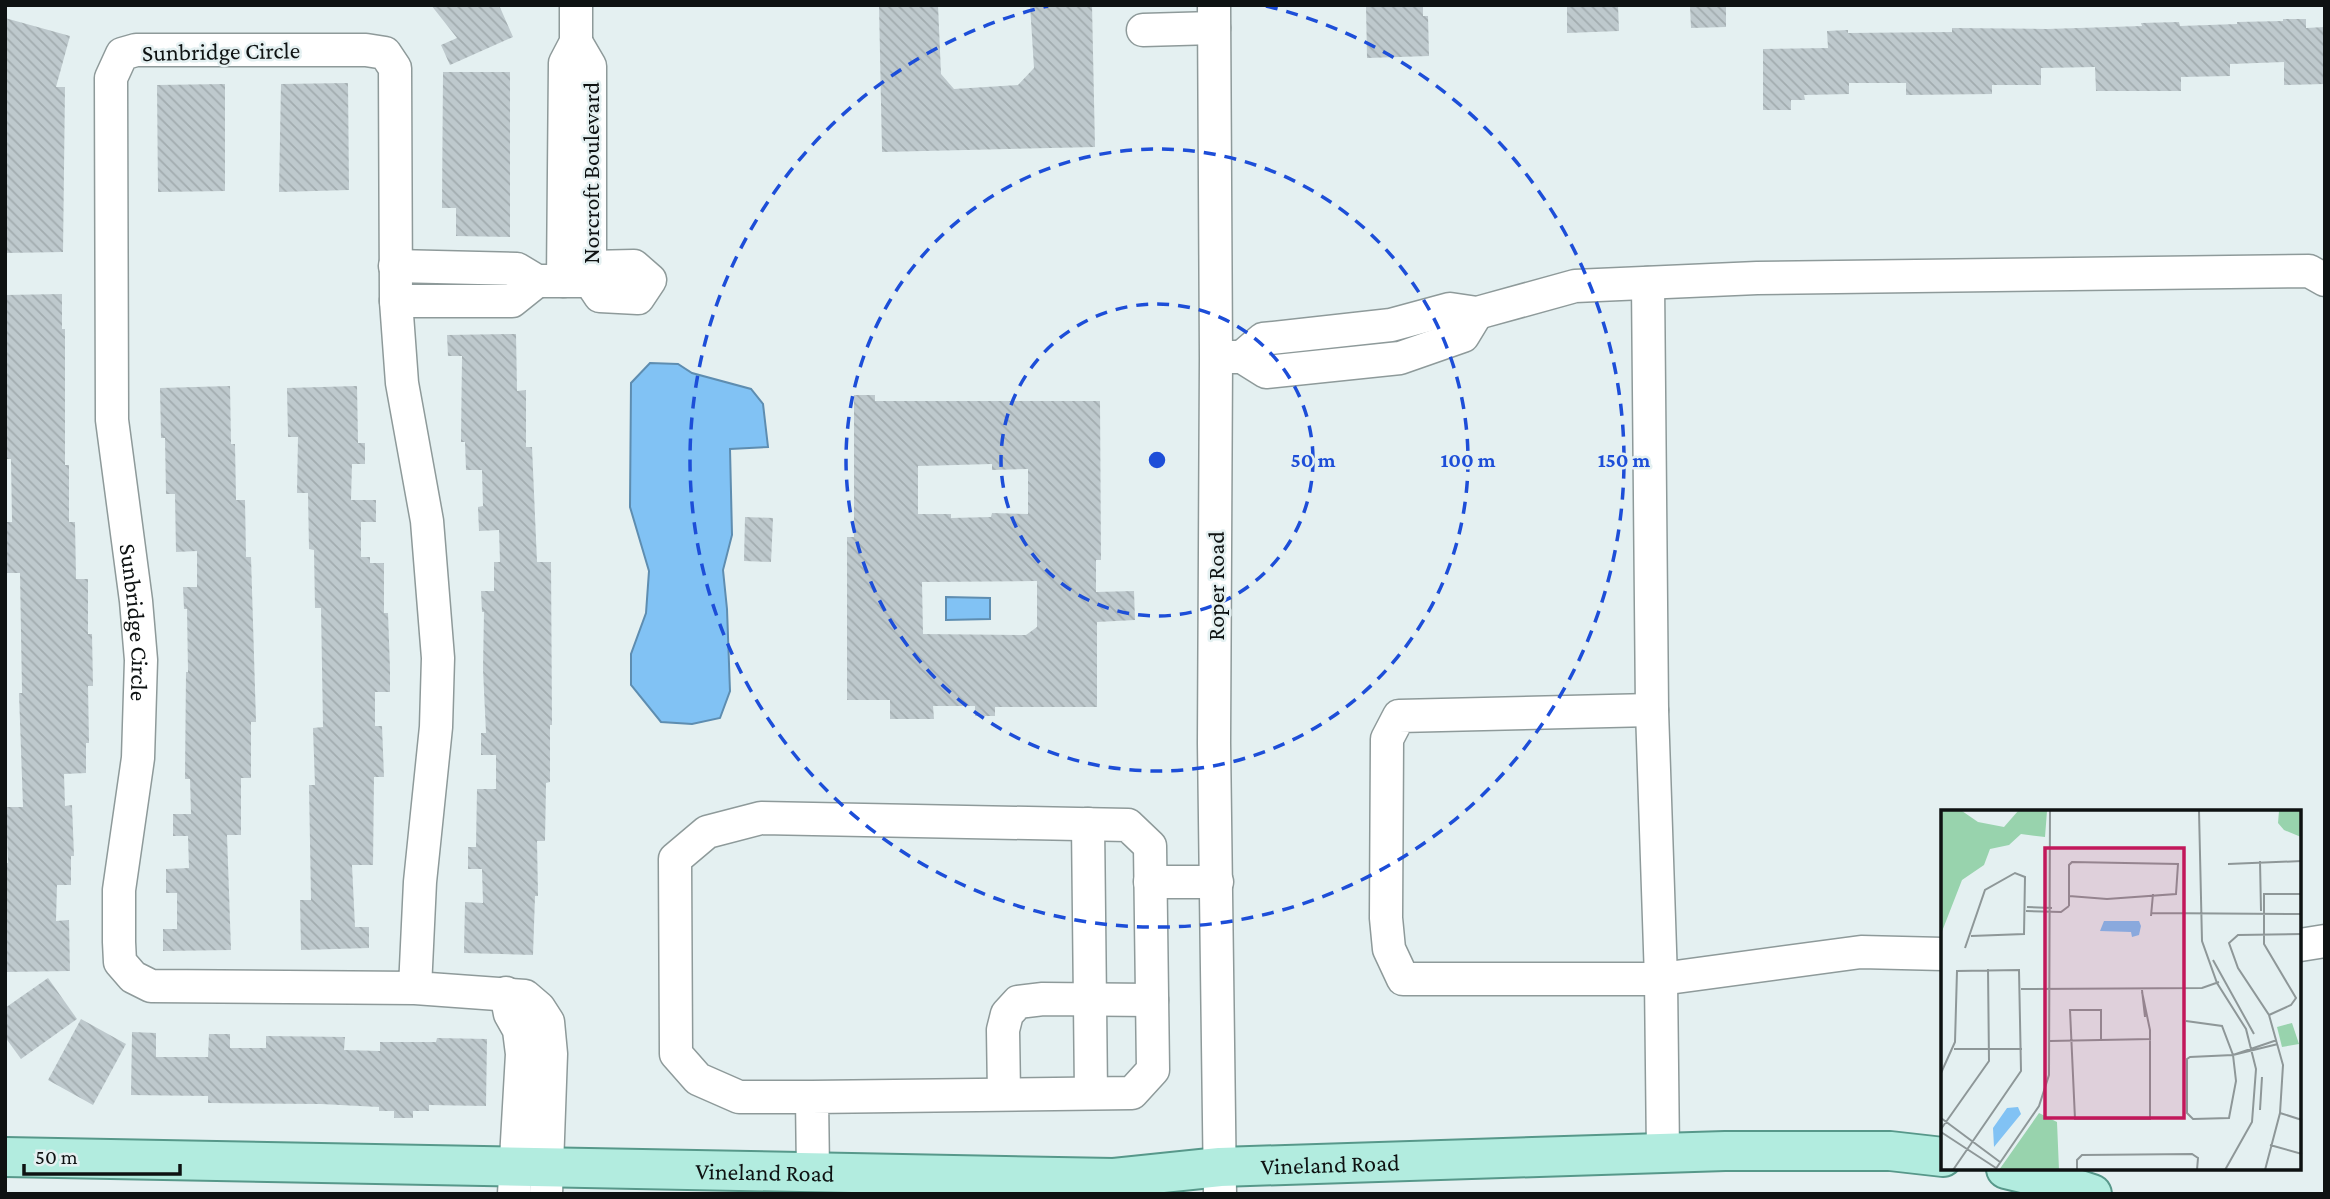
<svg xmlns="http://www.w3.org/2000/svg" width="2330" height="1199" font-family="'Crimson Pro',serif">
  <defs>
    <pattern id="building-back-hatch" width="6" height="6" patternUnits="userSpaceOnUse" patternTransform="scale(1.75)"><rect width="6" height="6" fill="#bec9cd"/><path d="M-1 5l2 2M0 0l6 6M5-1l2 2" fill="none" stroke="#a2acaf"/></pattern>
  </defs>
  <rect width="100%" height="100%" fill="#e4f0f1"/>
  <g fill="#81c2f4" stroke="#5e8db0" stroke-width="2">
    <polygon points="650,363 678,364 692,373 751,389 763,404 768,447 730,449 732,535 723,570 727,609 730,691 720,718 692,724 661,722 631,685 631,654 646,613 649,571 630,507 631,383"/>
    <polygon points="946,597 990,598 990,619 946,620"/>
  </g>
  <g fill="url(#building-back-hatch)" fill-rule="evenodd">
    <polygon points="431,5 499,5 513,37 450,65 441,45 457,38"/>
    <polygon points="879,5 938,5 941,74 954,89 1018,85 1034,68 1030,5 1092,5 1095,147 882,152"/>
    <polygon points="1366,5 1423,5 1423,16 1428,16 1429,56 1367,58"/>
    <polygon points="1567,5 1618,5 1619,31 1567,33"/>
    <polygon points="1690,5 1726,5 1726,27 1691,28"/>
    <polygon points="5,18 70,36 56,87 65,87 63,252 5,253"/>
    <polygon points="2283,19 2306,19 2306,28 2325,27 2325,84 2284,85 2284,62 2230,64 2230,76 2181,77 2181,91 2096,91 2095,67 2041,68 2041,85 1992,85 1992,94 1906,95 1906,83 1849,83 1849,94 1804,95 1805,100 1791,100 1791,110 1763,110 1763,49 1828,48 1827,31 1848,30 1848,33 1952,32 1952,28 2047,29 2142,26 2141,23 2179,22 2180,26 2237,24 2237,22 2283,21"/>
    <polygon points="443,72 510,72 510,237 456,236 456,208 442,208"/>
    <polygon points="348,83 349,190 279,192 281,84"/>
    <polygon points="225,84 225,191 158,192 157,85"/>
    <polygon points="62,294 62,329 65,329 65,465 69,465 69,522 75,522 76,579 88,579 88,634 92,634 93,686 88,686 89,743 86,743 86,773 64,774 65,806 72,805 74,856 71,856 71,885 57,885 56,921 69,920 70,971 5,972 5,863 8,863 6,807 23,807 19,693 22,693 20,573 7,573 7,522 12,522 11,459 5,459 5,295"/>
    <polygon points="516,334 517,391 526,390 526,447 532,447 537,562 551,562 552,725 550,725 550,782 546,783 545,841 537,841 538,896 535,896 533,955 464,953 465,902 483,903 482,869 468,869 468,847 476,847 477,789 496,789 496,755 481,755 481,733 486,733 483,669 484,612 482,612 481,591 494,591 494,562 500,562 499,530 479,531 478,507 483,506 482,470 466,470 465,442 461,442 462,356 448,356 447,335"/>
    <polygon points="230,386 231,444 235,444 236,500 245,500 246,557 251,557 256,722 251,722 251,778 241,778 241,835 227,835 231,950 163,951 163,929 177,929 177,893 166,893 166,869 189,868 188,836 173,836 173,814 191,814 190,779 185,779 186,672 188,672 187,609 184,609 183,587 197,587 197,551 176,552 175,494 166,494 165,438 161,438 160,388"/>
    <polygon points="357,386 358,443 365,443 365,464 352,464 351,500 376,500 376,522 361,522 361,557 370,557 370,563 384,563 384,613 388,613 390,669 390,692 375,692 375,726 382,726 384,777 374,777 373,865 352,865 355,927 369,927 369,948 301,950 300,900 311,900 309,785 315,785 313,728 323,727 321,608 315,608 314,550 309,549 308,493 297,493 298,437 288,437 287,388"/>
    <path d="M854,395H875V401H1100L1101,560H1096V592L1134,591L1135,620L1097,622V707H995V716H975V706H933L934,719H890V700H847V537H854ZM992,464V470L1028,469V514L992,513L991,517L951,518V514H918V466ZM1037,581V627L1026,635L923,634L922,582Z"/>
    <polygon points="745,517 773,518 771,562 744,561"/>
    <polygon points="48,978 77,1019 21,1059 5,1037 5,1008"/>
    <polygon points="81,1019 126,1044 93,1105 48,1080"/>
    <polygon points="132,1032 156,1033 156,1057 208,1057 209,1034 230,1034 230,1048 266,1048 266,1036 345,1037 344,1050 380,1051 380,1042 436,1042 437,1038 487,1039 486,1106 429,1105 429,1111 413,1111 413,1118 394,1118 394,1111 379,1111 379,1107 321,1104 208,1103 208,1096 131,1095"/>
  </g>
  <g fill="none" stroke-linecap="round" stroke-linejoin="round">
    <g stroke="#8e9a9a" stroke-width="35">
      <g id="minor">
        <polyline points="1214,5 1216,358 1214,743 1220,1194"/>
        <polyline points="1143,30 1214,28"/>
        <polyline points="576,42 590,66 590,281"/>
        <polyline points="395,266 517,269 537,281 585,281"/>
        <polyline points="590,267 634,266 650,280 638,298 600,296 590,281"/>
        <polyline points="563,281 565,63 576,42 576,5"/>
        <polyline points="1648,283 1652,710 1661,979 1663,1153"/>
        <polyline points="396,301 512,301 537,281"/>
        <polyline points="1223,357 1242,357 1266,372 1400,358 1463,336 1477,313"/>
        <polyline points="1242,357 1263,339 1391,325 1450,309 1477,313 1575,286 1757,278 2309,271 2325,280"/>
        <polyline points="1652,710 1399,716 1387,739 1386,918 1389,949 1403,979 1661,979 1861,952 1943,954"/>
        <polyline points="1088,824 1091,1093"/>
        <polyline points="1150,882 1217,882"/>
        <polyline points="2300,945 2325,941"/>
        <path id="s1" d="M415,988L420,882L436,727L438,658L427,521L402,383L396,301L395,68L385,53L366,50H136L122,54L111,78L112,420L136,601L141,660L138,758L119,890V942L120,962L133,977L151,986L415,988L525,996L539,1008L548,1022L551,1054L546,1194"/>
        <polyline points="506,993 510,1014 519,1030 522,1054 514,1194"/>
        <polyline points="1004,1094 1003,1030 1007,1014 1018,1002 1043,999 1152,1000"/>
        <polyline points="812,1097 739,1097 698,1079 676,1054 675,859 707,832 761,818 1128,825 1150,846 1153,1070 1132,1093 812,1097 813,1173"/>
      </g>
    </g>
    <g stroke="#57988a" stroke-width="42">
      <g id="major">
        <path id="s2" d="M5,1157L1114,1178L1220,1167L1725,1151H1890L1943,1157"/>
        <polyline points="2006,1169 2043,1178 2092,1194"/>
      </g>
    </g>
    <use href="#minor" stroke="#fff" stroke-width="32"/>
    <use href="#major" stroke="#b2ecdf" stroke-width="38"/>
  </g>
  <g fill="none" stroke="#1d4ed8" stroke-width="3.5" stroke-dasharray="12 9">
    <circle cx="1157" cy="460" r="156"/>
    <circle cx="1157" cy="460" r="311"/>
    <path d="M1266 6A467 467 0 1 1 1048 6"/>
  </g>
  <g text-anchor="middle" dominant-baseline="central" stroke-width="5" stroke-linejoin="round" paint-order="stroke">
    <g font-size="24" fill="#0e1212" stroke="#e4f0f1">
      <text transform="translate(221 51) rotate(-1)">Sunbridge Circle</text>
      <text transform="translate(590 173) rotate(-90)">Norcroft Boulevard</text>
      <text transform="translate(1215 586) rotate(-90)">Roper Road</text>
      <text stroke="none"><textPath href="#s1" startOffset="1778">Sunbridge Circle</textPath></text>
      <text stroke="none"><textPath href="#s2" startOffset="1326">Vineland Road</textPath></text>
      <text stroke="none"><textPath href="#s2" startOffset="760">Vineland Road</textPath></text>
    </g>
  </g>
  <g transform="translate(1941 810)">
    <rect width="360" height="360" fill="#e4f0f1"/>
    <path d="M0,1H21L37,12L63,17L77,1H106L104,27L80,24L68,35L49,39L43,55L21,70L0,124ZM338,1H360V27L343,20L337,13ZM98,303L116,312L118,360H58Z" fill="#98d3ad"/>
    <path d="M351,213L358,234L341,237L336,217Z" fill="#98d3ad"/>
    <path d="M163,111H198L200,116L198,125L191,127L190,122L159,121ZM66,298L77,297L80,304L53,337L52,318Z" fill="#81c2f4"/>
    <path fill="none" stroke="#8e9798" stroke-width="2" d="M258,1L261,131L276,173L305,219L315,259L311,312L284,360M319,51L320,101M287,54L361,51M322,84H361M323,84V134L355,188L350,195L328,205M128,96V55L131,52L237,54L235,84L166,89L128,86M86,97L111,98M85,101L120,102L128,96M210,103L361,104M210,106L212,84M24,138L44,80L74,63L84,67L83,124L30,126M272,150L313,224M80,179L261,178L278,172M201,180L204,207M245,211L281,216L292,245L295,271L288,308L252,309L246,303V249L249,247L292,245L296,244L337,234M160,229V200H129L134,309H209V220L201,182M109,231L210,229M13,239H81M292,245L336,230M0,263L14,232L16,161L78,160L80,261L12,360M319,300L321,267M339,303L361,310M0,308L59,352M0,319L48,251L47,159M0,322L55,358M329,335L361,344M54,360L98,296L108,265L109,1M136,360V350L141,345L251,344L257,348L256,360M324,360L339,303L342,255L328,205L297,158L288,133L297,125L361,124"/>
    <path fill="#c2185b" fill-opacity="0.15" stroke="#c2185b" stroke-width="3.5" d="M104,38H243V308H104Z"/>
    <rect width="360" height="360" fill="none" stroke="#0e1212" stroke-width="3.5"/>
  </g>
  <circle cx="1157" cy="460" r="10" fill="#1d4ed8" stroke="#e4f0f1" stroke-width="3.5"/>
  <g font-size="21" text-anchor="middle" font-weight="bold" fill="#1d4ed8" stroke="#e4f0f1" stroke-width="5" stroke-linejoin="round" paint-order="stroke">
    <text x="1313" y="467">50 m</text>
    <text x="1468" y="467">100 m</text>
    <text x="1624" y="467">150 m</text>
  </g>
  <rect width="2330" height="1199" fill="none" stroke="#0e1212" stroke-width="14"/>
  <path d="M24 1164v10h156v-10" fill="none" stroke="#0e1212" stroke-width="3.5"/>
  <text x="35" y="1164" font-size="21" fill="#0e1212" stroke="#e4f0f1" stroke-width="5" paint-order="stroke">50 m</text>
</svg>
